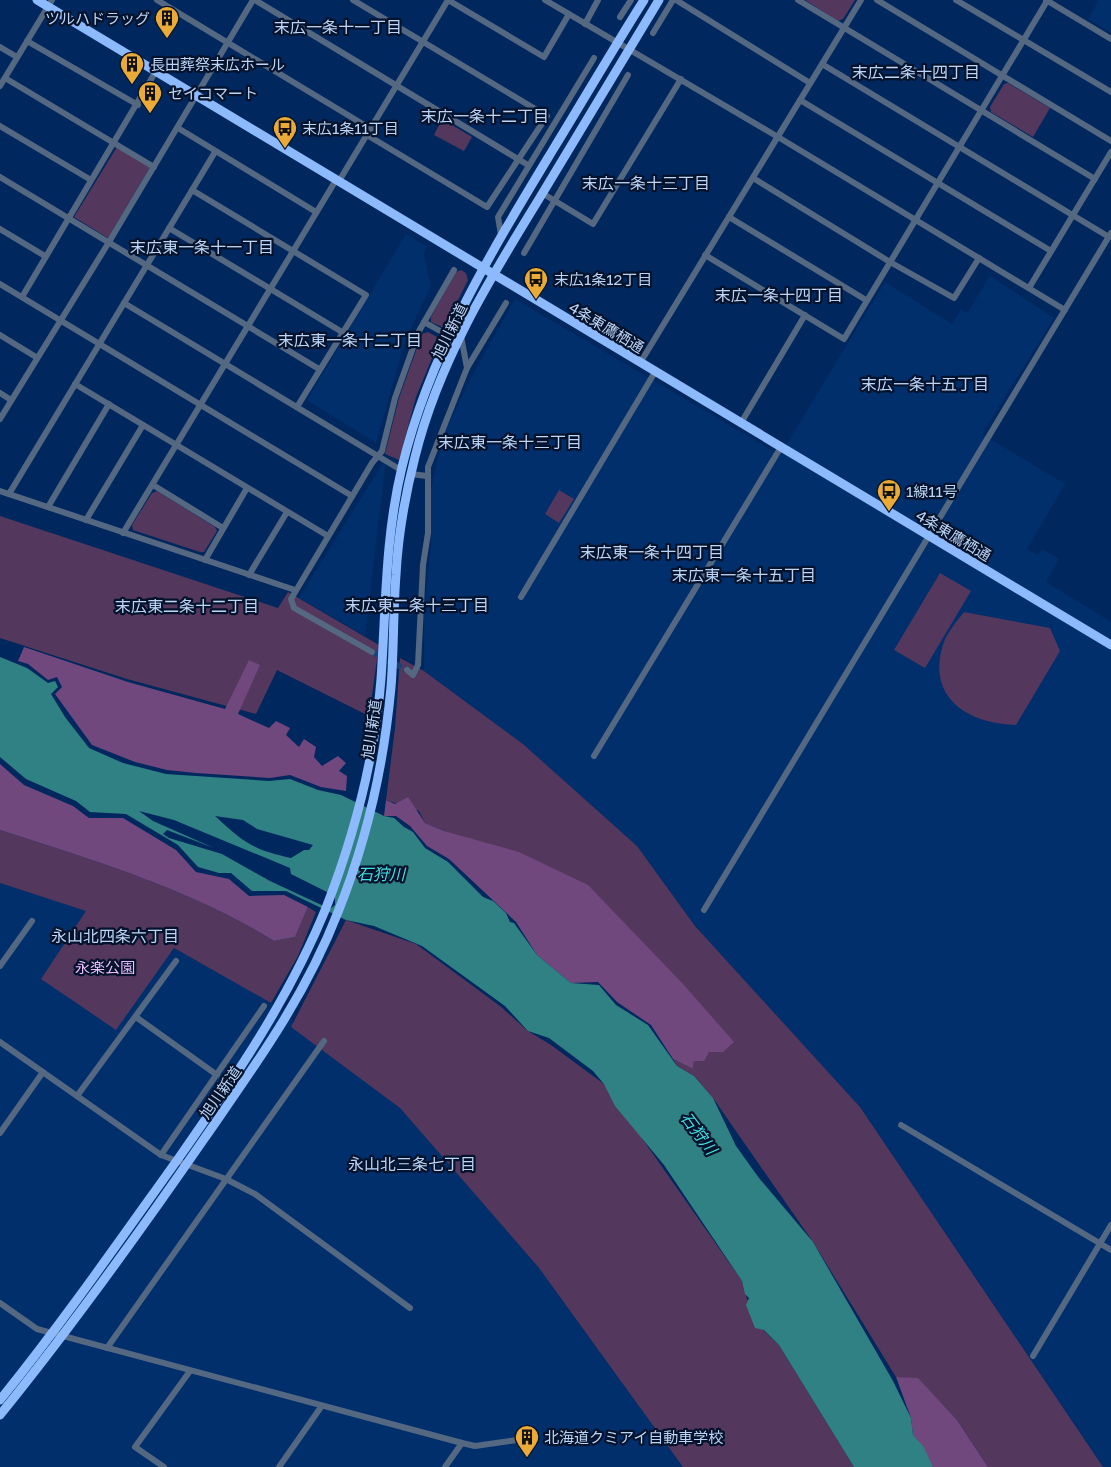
<svg xmlns="http://www.w3.org/2000/svg" width="1111" height="1467" font-family="'Golos Text','Noto Sans JP',sans-serif">
  <rect width="100%" height="100%" fill="#00285e"/>
  <g fill="#002f6c">
    <polygon points="1099,0 1111,0 1111,33 1088,19"/>
    <polygon points="406,234 426,246 424,254 431,286 405,341 376,443 307,400"/>
    <polygon points="990,276 1054,318 982,434 1065,484 1027,549 1038,555 1042,549 1059,559 1046,582 1111,622 1111,1467 1103,1467 860,1107 695,926 637,846 523,744 424,671 424,610 431,547 431,490 442,438 466,387 515,299 780,455 885,282 952,324 961,310 967,313"/>
    <polygon points="386,458 365,636 299,598"/>
    <polygon points="0,883 86,911 115,1029 174,948 267,1000 400,1108 539,1268 683,1467 0,1467"/>
  </g>
  <g fill="#53375d">
    <polygon points="805,0 855,0 843,19 838,21"/>
    <polygon points="1008,83 1050,108 1033,137 991,112 990,107 1004,84"/>
    <polygon points="442,119 472,137 464,151 434,135"/>
    <polygon points="117,147 150,167 108,238 74,217"/>
    <polygon points="461,270 466,273 468,280 446,324 442,327 431,322 431,317 456,272"/>
    <polygon points="428,332 437,337 439,341 416,397 399,460 385,454 399,398 422,334"/>
    <polygon points="559,490 574,499 559,523 545,514"/>
    <polygon points="157,491 215,527 217,531 204,552 200,552 133,530 132,525 152,493"/>
    <polygon points="0,516 278,608 288,592 379,645 369,716 277,670 256,714 127,679 0,638"/>
    <polygon points="940,573 971,591 925,668 894,650"/>
    <path d="M964,612L1050,628L1060,651L1016,725C970,724 928,700 942,648C945,635 956,622 964,612Z"/>
    <polygon points="400,658 424,671 523,744 637,846 695,926 860,1107 1103,1467 988,1467 957,1420 918,1379 896,1377 813,1242 713,1098 694,1076 677,1066 673,1059 693,1069 694,1061 444,831 425,823 419,811 386,800 395,728"/>
    <path d="M0,830C93,860 190,889 274,941L295,937L308,907L316,912L298,956L271,1003L174,948L116,1030L41,979L86,911L0,883Z"/>
    <polygon points="346,920 416,944 500,1006 528,1031 551,1045 604,1084 742,1281 753,1320 779,1345 854,1467 683,1467 539,1268 400,1108 291,1027"/>
  </g>
  <g fill="#70487d">
    <polygon points="24,647 128,682 225,709 249,660 260,665 238,714 269,728 276,721 290,728 286,735 299,747 304,739 316,747 314,757 322,766 338,756 346,763 339,771 347,776 346,791 321,787 290,775 270,778 196,773 167,770 135,762 92,745 55,694 62,687 57,677 48,680 28,664 18,661"/>
    <path d="M0,764L24,785L73,806L89,818H123L176,850L196,872L229,879L249,896L284,895L308,907L295,937L274,941C190,889 93,860 0,830Z"/>
    <polygon points="408,797 425,823 444,831 519,852 588,885 683,984 734,1042 723,1052 709,1052 704,1061 694,1061 693,1069 673,1059 651,1025 617,1002 598,982 571,983 537,955 516,922 449,859 427,846 410,826 396,816 384,816 386,800 395,804"/>
    <polygon points="896,1377 918,1378 957,1420 988,1467 933,1467 913,1435 911,1418"/>
  </g>
  <path fill="#308183" fill-rule="evenodd" d="M0,657L27,668L48,683L55,681L58,687L51,694L65,717L89,748L123,763L166,774L269,781L290,779L318,790L341,795L384,816L394,818L404,827L413,832L425,848L448,862L483,897L493,901L506,913L510,922L514,923L537,955L571,983L599,985L616,1005L648,1025L677,1066L694,1076L713,1098L736,1146L759,1178L813,1242L893,1381L911,1418L913,1435L923,1446L933,1467H854L779,1345L764,1330L755,1328L746,1305L749,1298L745,1294L742,1281L664,1165L615,1106L604,1084L593,1071L549,1038L528,1031L505,1006L422,946L374,926L346,920L286,891H252L231,873H219L198,867L178,845L126,814L90,812L76,801L26,779L0,757ZM139,811L174,820L290,868L291,874L335,896V905L330,909L270,881L222,854L169,838L163,834L167,830L214,848L153,821ZM215,816L243,820L257,829L313,845L309,850H304L291,858C253,850 243,842 215,816Z"/>
  <g fill="none" stroke-linecap="round" stroke-linejoin="round">
    <polyline stroke="#1c4275" stroke-width="6" stroke-dasharray="6 3" stroke-linecap="butt" points="372,652 407,670"/>
    <g stroke="#556882" stroke-width="6">
      <polyline points="157,0 371,129"/>
      <polyline points="255,0 528,165"/>
      <polyline points="353,0 547,116 487,207 367,135"/>
      <polyline points="448,0 544,57 569,14"/>
      <polyline points="545,0 778,137 1065,310"/>
      <polyline points="676,0 810,83"/>
      <polyline points="798,0 1095,179"/>
      <polyline points="877,0 1111,141"/>
      <polyline points="956,0 1111,92"/>
      <polyline points="1046,0 1111,39"/>
      <polyline points="620,17 631,0"/>
      <polyline points="585,24 598,0"/>
      <polyline points="653,33 673,0"/>
      <polyline points="27,41 138,105"/>
      <polyline points="0,47 17,57"/>
      <polyline points="822,64 1109,237"/>
      <polyline points="5,78 154,167"/>
      <polyline points="0,86 52,0"/>
      <polyline points="800,100 1051,251"/>
      <polyline points="0,126 91,180"/>
      <polyline points="178,128 316,212"/>
      <polyline points="0,177 319,369"/>
      <polyline points="753,178 890,262 954,298 979,258"/>
      <polyline points="339,181 448,0"/>
      <polyline points="192,190 366,295 297,407"/>
      <polyline points="542,193 593,224 681,79"/>
      <polyline points="729,217 866,300"/>
      <polyline points="169,228 342,332"/>
      <polyline points="0,229 45,256"/>
      <polyline points="501,235 498,217 594,58"/>
      <polyline points="524,253 628,75"/>
      <polyline points="705,255 844,339 1047,1"/>
      <polyline points="0,284 352,496"/>
      <polyline points="1029,288 1111,152"/>
      <polyline points="22,297 156,71"/>
      <polyline points="124,303 401,470"/>
      <polyline points="424,322 449,336"/>
      <polyline points="0,335 36,357"/>
      <polyline points="461,336 467,368"/>
      <polyline points="640,363 861,0"/>
      <polyline points="75,384 328,536"/>
      <polyline points="0,393 11,400"/>
      <polyline points="0,419 109,242 253,0"/>
      <polyline points="741,423 805,315"/>
      <polyline points="411,474 427,476"/>
      <polyline points="153,485 223,528"/>
      <polyline points="0,491 295,590"/>
      <polyline points="9,494 215,152"/>
      <polyline points="48,507 109,404"/>
      <polyline points="86,520 143,425"/>
      <polyline points="123,533 336,180"/>
      <polyline points="205,560 247,488"/>
      <polyline points="249,575 287,512"/>
      <polyline points="521,597 655,372"/>
      <polyline points="372,652 294,608 291,599 372,463 382,451 395,398 419,331 454,270"/>
      <polyline points="407,670 413,675 418,665 423,565 428,533 428,467 467,368 506,303"/>
      <polyline points="594,756 781,447"/>
      <polyline points="704,910 1111,233"/>
      <polyline points="0,966 32,921"/>
      <polyline points="136,1017 217,1075"/>
      <polyline points="0,1042 161,1155 226,1179 255,1194 410,1308"/>
      <polyline points="77,1096 176,961"/>
      <polyline points="901,1125 1111,1250"/>
      <polyline points="0,1133 43,1072"/>
      <polyline points="161,1155 264,1006"/>
      <polyline points="0,1303 37,1329 462,1443 475,1446 531,1438"/>
      <polyline points="107,1348 324,1041"/>
      <polyline points="1033,1356 1111,1225"/>
      <polyline points="164,1467 135,1447 190,1371"/>
      <polyline points="279,1467 321,1407"/>
      <polyline points="445,1467 462,1443"/>
    </g>
    <g stroke="#8dbafc" stroke-width="9">
      <polyline points="37,0 1111,645"/>
      <path d="M0,1400C63,1322 120,1240 178,1159C234,1079 289,999 326,908C354,836 375,756 381,679C386,607 385,537 402,467C430,351 493,249 554,148C584,99 613,49 644,0"/>
      <path d="M0,1415C72,1326 139,1233 204,1139C256,1064 305,997 338,912C367,840 384,764 391,687C394,650 393,613 396,575C398,535 405,496 415,457C438,363 489,280 539,199C579,132 619,66 659,0"/>
    </g>
  </g>
  <defs>
    <g id="building-pin" transform="scale(1.25)"><path d="M0 17L-7.5 6A9.5 9.5 0 1 1 7.5 6Z" fill="#eaaa38" stroke="#04132b"/><path d="M-4-6H4V6H1V3H-1V6H-4ZM-2.5-4.3h1.7v1.8h-1.7ZM.8-4.3h1.7v1.8H.8ZM-2.5-1h1.7V.8h-1.7ZM.8-1h1.7V.8H.8Z" fill="#111"/></g>
    <g id="bus-pin" transform="scale(1.25)"><path d="M0 17L-7.5 6A9.5 9.5 0 1 1 7.5 6Z" fill="#eaaa38" stroke="#04132b"/><path d="M-5-6H5V4H4V6H2V4H-2V6H-4V4H-5ZM-3.5-4V0h7V-4ZM-3.5 1.2v1.5H-2V1.2ZM2 1.2v1.5H3.5V1.2Z" fill="#111"/></g>
  </defs>
  <g fill-rule="evenodd">
    <use href="#building-pin" x="167" y="18"/>
    <use href="#building-pin" x="132" y="64"/>
    <use href="#building-pin" x="150" y="93"/>
    <use href="#bus-pin" x="285" y="128"/>
    <use href="#bus-pin" x="536" y="279"/>
    <use href="#bus-pin" x="889" y="491"/>
    <use href="#building-pin" x="527" y="1437"/>
  </g>
  <g text-anchor="middle" dominant-baseline="central" stroke-width="4.5" stroke-linejoin="round" paint-order="stroke">
    <g font-size="15" fill="#bcd4f5" stroke="#04132b" text-anchor="start">
      <text x="150" y="18" text-anchor="end">ツルハドラッグ</text>
      <text x="150" y="64">長田葬祭末広ホール</text>
      <text x="168" y="93">セイコマート</text>
      <text x="302" y="128">末広1条11丁目</text>
      <text x="554" y="279">末広1条12丁目</text>
      <text x="906" y="491">1線11号</text>
      <text x="544" y="1437">北海道クミアイ自動車学校</text>
    </g>
    <g font-size="15" fill="#bcd4f5" stroke="#04132b">
      <text transform="translate(607 327) rotate(31)">4条東鷹栖通</text>
      <text transform="translate(449 331) rotate(-64)">旭川新道</text>
      <text transform="translate(954 535) rotate(31)">4条東鷹栖通</text>
      <text transform="translate(371 729) rotate(-82)">旭川新道</text>
      <text transform="translate(220 1092) rotate(-55)">旭川新道</text>
    </g>
    <g font-size="15" fill="#ecbcfc" stroke="#04132b">
      <text x="105" y="967">永楽公園</text>
    </g>
    <g font-size="16" fill="#bcd4f5" stroke="#04132b">
      <text x="338" y="27">末広一条十一丁目</text>
      <text x="916" y="72">末広二条十四丁目</text>
      <text x="485" y="116">末広一条十二丁目</text>
      <text x="646" y="183">末広一条十三丁目</text>
      <text x="202" y="247">末広東一条十一丁目</text>
      <text x="779" y="295">末広一条十四丁目</text>
      <text x="350" y="340">末広東一条十二丁目</text>
      <text x="925" y="384">末広一条十五丁目</text>
      <text x="510" y="442">末広東一条十三丁目</text>
      <text x="652" y="552">末広東一条十四丁目</text>
      <text x="744" y="575">末広東一条十五丁目</text>
      <text x="417" y="605">末広東二条十三丁目</text>
      <text x="187" y="606">末広東二条十二丁目</text>
      <text x="115" y="936">永山北四条六丁目</text>
      <text x="412" y="1164">永山北三条七丁目</text>
    </g>
    <g font-size="16" font-style="italic" fill="#43dfe3" stroke="#04132b">
      <text x="381" y="874">石狩川</text>
      <text transform="translate(699 1133) rotate(53)">石狩川</text>
    </g>
  </g>
</svg>
